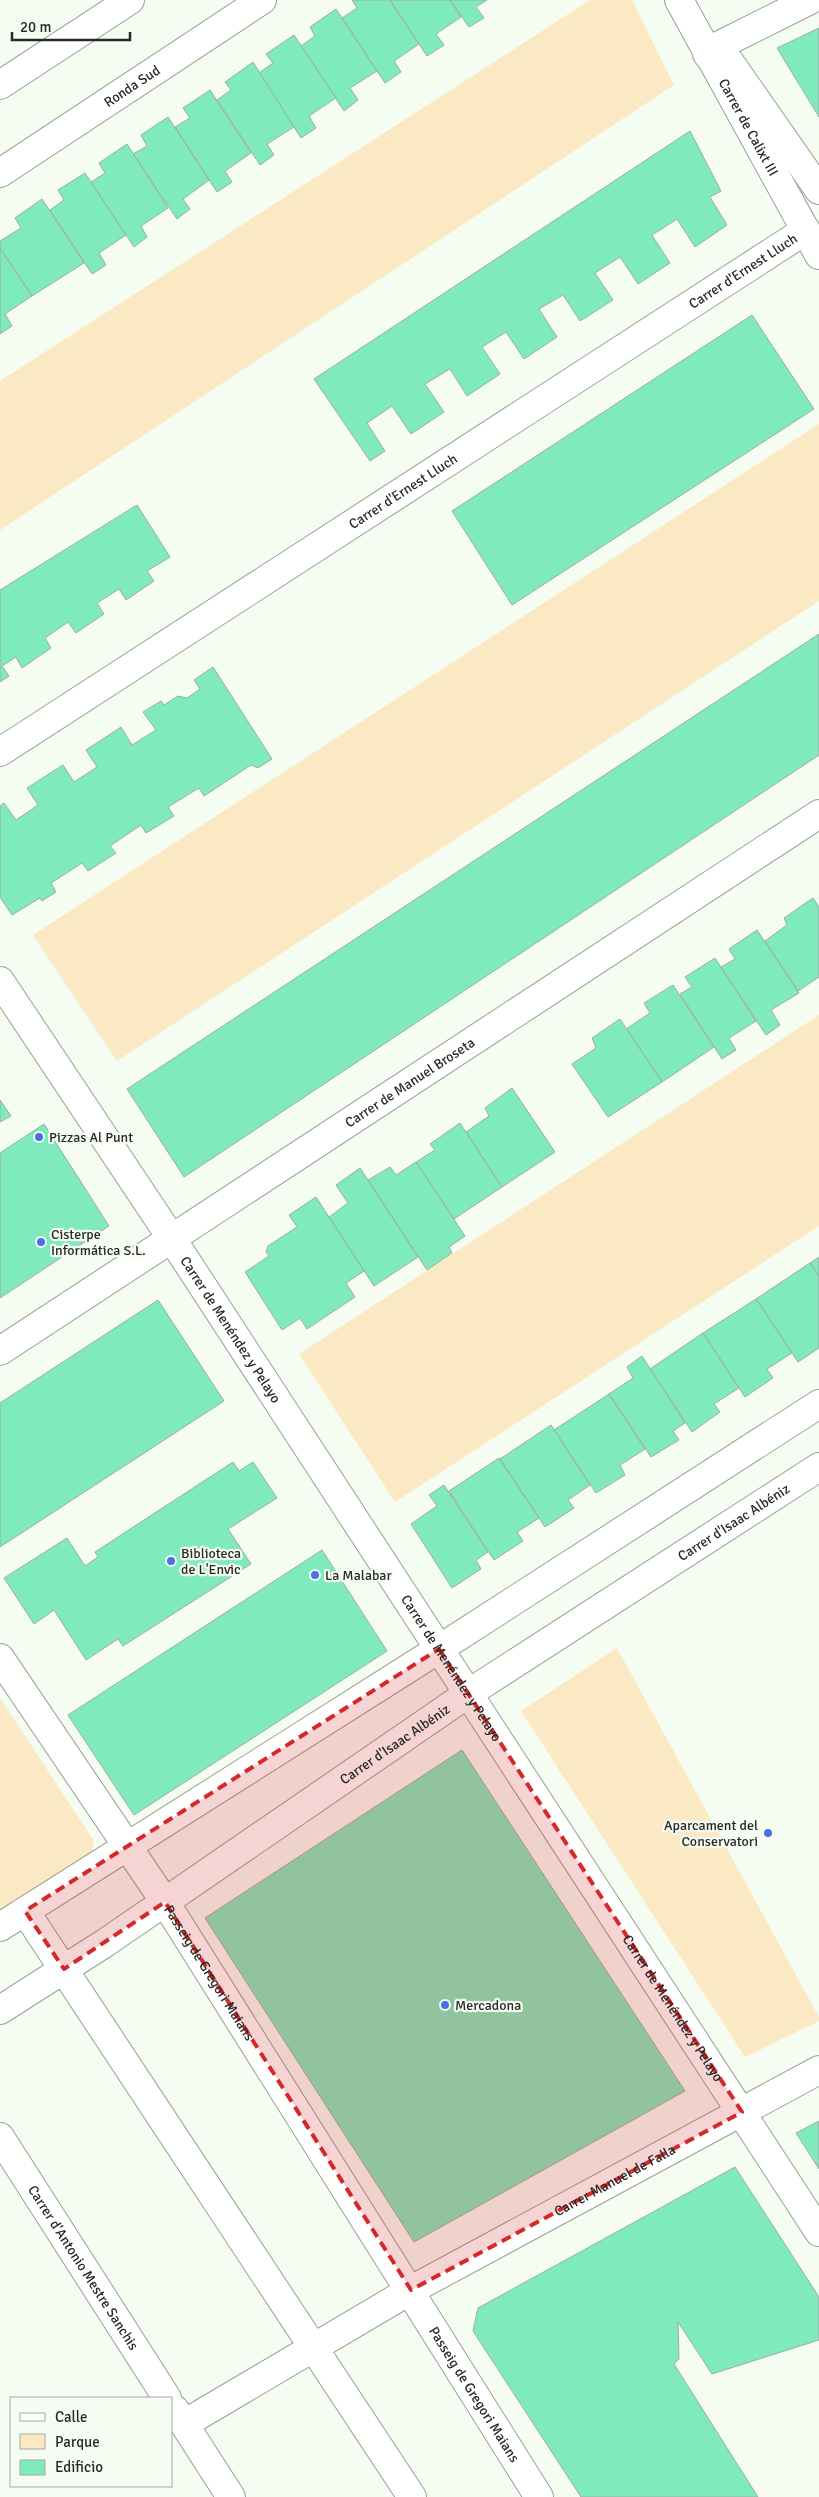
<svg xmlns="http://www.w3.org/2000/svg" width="819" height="2497" font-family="Signika,sans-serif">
  <rect width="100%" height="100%" fill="#f5fdf3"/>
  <g fill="#fae9c2">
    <polygon points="590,0 632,0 674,85 0,530 0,381"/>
    <polygon points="819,424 819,601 117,1061 33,935"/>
    <polygon points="819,1015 819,1226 395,1502 299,1354"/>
    <polygon points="617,1648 819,2017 819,2021 745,2057 521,1711"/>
    <polygon points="0,1698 94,1841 91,1855 0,1914"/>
  </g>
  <g fill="#7feabc" stroke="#9faca5">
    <polygon points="352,0 390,0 419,44 394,61 401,72 385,83 342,18 357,8"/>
    <polygon points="390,0 450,0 461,17 436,34 444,45 427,56"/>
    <polygon points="450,0 487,0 476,7 484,18 469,27"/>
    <polygon points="336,9 377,71 350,88 358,100 344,111 301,46 315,36 310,27"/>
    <polygon points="819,28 819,117 777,48"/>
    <polygon points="294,35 336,98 309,116 316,128 301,138 259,73 273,63 266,54"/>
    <polygon points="253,62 294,127 267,144 274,155 260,165 217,100 231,90 225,82"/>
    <polygon points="210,90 251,153 225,171 232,182 217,192 175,127 190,118 183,108"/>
    <polygon points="168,117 209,180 183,199 190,209 177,219 133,154 147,146 141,135"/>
    <polygon points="690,131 721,191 710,197 727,225 695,247 677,219 652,235 670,263 638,284 620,257 595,273 613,300 580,321 563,295 539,309 557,337 524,359 506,332 482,347 500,374 467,396 450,369 425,384 444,412 411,434 392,406 367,423 385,451 370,461 314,379"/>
    <polygon points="127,144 168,208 141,226 147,237 134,247 91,182 105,173 99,163"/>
    <polygon points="85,173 126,235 99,253 106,265 92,274 50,210 64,200 58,190"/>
    <polygon points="42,199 84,263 32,296 0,248 0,241 21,228 15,218"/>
    <polygon points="0,248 32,296 5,314 12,326 0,334"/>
    <polygon points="752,315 814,409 512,605 452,511"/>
    <polygon points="137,505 170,557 147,571 154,581 126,600 119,589 97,603 104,614 76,633 68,622 45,638 51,648 22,668 16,657 2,666 9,676 0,682 0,590"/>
    <polygon points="819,634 819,755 184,1177 127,1089"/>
    <polygon points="213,667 272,759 258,768 251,765 204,796 199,788 168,807 174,816 146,833 141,825 110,846 116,853 88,871 82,863 51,883 56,892 42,901 40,898 12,915 0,897 0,806 4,803 16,820 38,805 27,788 63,765 74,782 97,767 86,750 121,727 132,745 156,730 143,712 161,701 164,705 178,696 187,698 200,689 194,680"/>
    <polygon points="813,898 819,907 819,977 798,991 765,941 787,925 784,918"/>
    <polygon points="757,930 799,993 771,1010 780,1025 766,1035 721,967 735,959 729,949"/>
    <polygon points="715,958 756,1021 729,1038 736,1050 722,1059 680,994 692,987 685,977"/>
    <polygon points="673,985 714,1047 662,1082 626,1029 650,1013 644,1003"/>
    <polygon points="620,1019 662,1082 608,1117 572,1064 596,1048 592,1038"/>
    <polygon points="512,1088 555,1152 502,1187 466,1132 489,1116 485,1108"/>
    <polygon points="0,1100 11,1116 0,1122"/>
    <polygon points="460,1123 502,1187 454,1219 416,1162 435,1150 430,1144"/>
    <polygon points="44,1124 109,1226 0,1298 0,1153"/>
    <polygon points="416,1162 465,1236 449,1247 452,1253 427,1270 368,1180 390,1167 396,1175"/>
    <polygon points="360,1168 418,1257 374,1286 329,1217 348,1203 336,1185"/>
    <polygon points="316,1197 364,1271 346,1283 355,1297 307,1329 300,1318 282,1330 245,1272 269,1256 266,1252 268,1246 297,1227 289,1215"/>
    <polygon points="819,1257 819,1276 810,1263"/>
    <polygon points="810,1263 819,1276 819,1348 798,1362 756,1299"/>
    <polygon points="756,1299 792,1353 767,1369 773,1378 745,1397 703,1333"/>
    <polygon points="158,1300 224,1401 0,1547 0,1403"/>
    <polygon points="703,1333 739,1388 714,1404 720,1412 692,1432 650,1369"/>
    <polygon points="642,1356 685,1423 673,1431 679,1440 651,1457 609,1394 633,1378 627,1367"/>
    <polygon points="609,1394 645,1449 620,1465 625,1475 596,1493 554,1430"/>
    <polygon points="551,1425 590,1485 568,1500 574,1508 545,1527 500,1459"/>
    <polygon points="499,1458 539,1518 517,1532 523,1541 494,1560 449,1491"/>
    <polygon points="233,1462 239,1471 253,1462 277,1498 228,1529 251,1564 123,1646 118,1639 86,1660 54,1610 34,1624 4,1578 67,1538 85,1566 98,1557 95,1552"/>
    <polygon points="444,1485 488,1552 476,1560 481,1569 452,1588 411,1524 437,1506 429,1495"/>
    <polygon points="322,1550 387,1651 134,1815 68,1715"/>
    <polygon points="462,1750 685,2091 414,2242 205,1918"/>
    <polygon points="819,2121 819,2169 796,2133"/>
    <polygon points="735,2167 819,2297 819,2340 712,2374 678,2322 679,2359 674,2364 758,2497 581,2497 473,2331 478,2308"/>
  </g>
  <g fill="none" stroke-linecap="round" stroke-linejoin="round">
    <g stroke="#989f95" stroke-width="30">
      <g id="minor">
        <path id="s1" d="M679,0L819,255"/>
        <polyline points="707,54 718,46 810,0"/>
        <polyline points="729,61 819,190"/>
        <polyline points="0,85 130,0"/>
        <path id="s2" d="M0,173L262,0"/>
        <path id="s3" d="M0,752L806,230"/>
        <path id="s4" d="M0,981L172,1239L819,2232"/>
        <path id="s5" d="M0,1351L819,814"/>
        <path id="s6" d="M0,1658L165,1902L539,2497"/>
        <polyline points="25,1911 412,2497"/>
        <polyline points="0,1927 439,1649 819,1404"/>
        <path id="s7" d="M0,2010L105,1943L469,1693L819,1467"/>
        <path id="s8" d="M0,2137L167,2398"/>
        <polyline points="175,2410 231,2497"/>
        <path id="s9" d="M184,2424L411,2290L819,2070"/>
      </g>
    </g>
    <use href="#minor" stroke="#fff" stroke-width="28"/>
  </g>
  <path fill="#d62828" fill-opacity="0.2" stroke="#d62828" stroke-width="4" stroke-dasharray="10 6" stroke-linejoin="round" d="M439,1649L742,2112L411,2290L165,1902L64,1969L25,1911Z"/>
  <g fill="#4871e3" stroke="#f5fdf3" stroke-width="2">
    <circle cx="39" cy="1137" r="5"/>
    <circle cx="41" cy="1242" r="5"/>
    <circle cx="171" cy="1561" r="5"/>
    <circle cx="315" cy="1575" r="5"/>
    <circle cx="768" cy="1833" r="5"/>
    <circle cx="445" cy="2005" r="5"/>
  </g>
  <g text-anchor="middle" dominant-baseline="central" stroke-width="4.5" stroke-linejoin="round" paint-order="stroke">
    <g font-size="14" fill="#272a26" stroke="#f5fdf3">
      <text stroke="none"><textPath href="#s2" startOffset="158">Ronda Sud</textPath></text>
      <text stroke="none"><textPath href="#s1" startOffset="145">Carrer de Calixt III</textPath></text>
      <text stroke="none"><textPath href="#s3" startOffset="885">Carrer d'Ernest Lluch</textPath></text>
      <text stroke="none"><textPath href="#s3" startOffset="480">Carrer d'Ernest Lluch</textPath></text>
      <text stroke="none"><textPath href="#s5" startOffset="490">Carrer de Manuel Broseta</textPath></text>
      <text stroke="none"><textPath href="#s4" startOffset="418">Carrer de Menéndez y Pelayo</textPath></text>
      <text stroke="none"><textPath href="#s7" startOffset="881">Carrer d'Isaac Albéniz</textPath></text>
      <text stroke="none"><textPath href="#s4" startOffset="822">Carrer de Menéndez y Pelayo</textPath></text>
      <text stroke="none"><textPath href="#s7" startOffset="476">Carrer d'Isaac Albéniz</textPath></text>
      <text stroke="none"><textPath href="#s6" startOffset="378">Passeig de Gregori Maians</textPath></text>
      <text stroke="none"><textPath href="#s4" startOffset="1228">Carrer de Menéndez y Pelayo</textPath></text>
      <text stroke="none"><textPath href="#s9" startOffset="495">Carrer Manuel de Falla</textPath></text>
      <text stroke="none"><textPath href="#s8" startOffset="155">Carrer d'Antonio Mestre Sanchis</textPath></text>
      <text stroke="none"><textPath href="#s6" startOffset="876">Passeig de Gregori Maians</textPath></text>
    </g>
    <g font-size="14" fill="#272a26" stroke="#f5fdf3" text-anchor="start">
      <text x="49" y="1137">Pizzas Al Punt</text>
      <text x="51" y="1234">Cisterpe<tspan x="51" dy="16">Informática S.L.</tspan></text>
      <text x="181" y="1553">Biblioteca<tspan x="181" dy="16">de L'Envic</tspan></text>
      <text x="325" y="1575">La Malabar</text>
      <text x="758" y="1825" text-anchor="end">Aparcament del<tspan x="758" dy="16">Conservatori</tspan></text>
      <text x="455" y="2005">Mercadona</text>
    </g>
  </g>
  <rect x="10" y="2397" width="162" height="90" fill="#f5fdf3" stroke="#a3a9a1"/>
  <rect x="20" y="2413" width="25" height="8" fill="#ffffff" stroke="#a3a9a1"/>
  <text x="55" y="2422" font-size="15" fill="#272a26">Calle</text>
  <rect x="20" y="2434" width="25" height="15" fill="#fae9c2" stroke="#a3a9a1"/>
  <text x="55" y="2447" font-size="15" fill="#272a26">Parque</text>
  <rect x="20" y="2460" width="25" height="15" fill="#7feabc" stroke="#a3a9a1"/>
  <text x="55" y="2472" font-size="15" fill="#272a26">Edificio</text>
  <path d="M12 32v8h118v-8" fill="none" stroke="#272a26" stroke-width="2.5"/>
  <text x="20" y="32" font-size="15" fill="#272a26" stroke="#f5fdf3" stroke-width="4" paint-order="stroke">20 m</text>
</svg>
